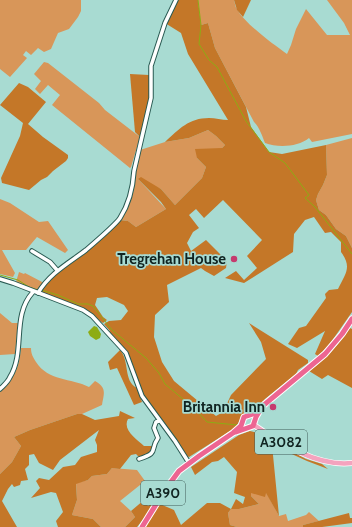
<svg xmlns="http://www.w3.org/2000/svg" width="352" height="527" font-family="Cabin,sans-serif">
  <rect width="100%" height="100%" fill="#a8dbd2"/>
  <g fill="#d89659">
    <polygon points="0,0 81,0 81,11 78,17 69,29 58,33 51,49 44,52 38,48 31,55 26,51 23,55 27,58 10,77 0,69"/>
    <path d="M198,0H234C235,3 235,7 237,9C243,22 274,45 287,54L291,45L296,29L306,9L327,35H350L344,23L327,0H352V134L312,142L309,138C298,147 278,148 265,143C262,136 260,128 254,122L215,48L208,23L201,25Z"/>
    <polygon points="44,62 48,63 99,103 105,110 140,137 131,167 130,168 52,105 60,95 48,85 40,94 35,89 41,81 34,74"/>
    <polygon points="208,130 216,136 225,145 222,148 197,158 206,167 202,178 175,205 161,189 138,179 166,209 136,227 128,221 120,220 133,193 134,186 134,174 138,160 139,160 140,150 165,142 189,138"/>
    <polygon points="352,138 352,248 346,236 336,229 326,215 319,210 316,200 318,194 323,185 327,175 326,145"/>
    <polygon points="0,199 10,203 39,222 48,221 68,250 65,253 37,237 26,250 2,250 15,273 13,277 0,274"/>
    <polygon points="19,272 24,274 25,273 44,283 37,291 29,289 16,282"/>
    <polygon points="0,313 12,323 18,323 15,354 0,355"/>
    <path d="M21,348H31C31,354 33,357 36,362C48,381 71,378 89,387L95,381C107,388 104,393 102,405L82,414H77L30,430L14,437L21,446L12,462L0,474V392C14,377 19,369 21,348Z"/>
    <polygon points="112,468 137,470 145,481 120,501 131,511 135,517 125,527 101,527 93,519 72,515 77,500 76,483 88,480 92,476 107,474"/>
    <polygon points="266,492 279,516 286,514 288,521 306,515 309,512 319,521 303,525 303,527 237,527 230,525 228,513 231,509 239,509 259,504 251,496 251,493"/>
  </g>
  <g fill="#c47728">
    <path d="M176,0H198L201,25L208,23L215,48L246,107L251,127L269,152L282,154L326,145L327,175L323,185L318,194L316,200L319,210L326,215L336,229L346,236L352,248V312L329,345L318,356L315,354L325,331L297,348L288,344L299,328L306,326L326,298L325,294L329,290L338,289C346,273 352,267 341,252V242L331,232L325,233L314,217L305,220L294,234L293,252L244,283L225,278L236,271L244,280L257,268L247,256L262,240L223,200L204,218L196,209L189,215L199,228L193,232L187,243L191,251L206,240L227,261L226,268L214,276L205,271L201,268L167,285L169,302L155,315L154,337L162,362L174,381L216,416L223,412L231,395L266,359L261,342L249,323L308,360V363L298,370L296,374L265,399L255,410L243,416L235,428L189,457L186,455L142,396L126,353L108,333L110,331L104,324L109,321L121,320L128,311L124,305L107,297L97,298L95,305L103,317L107,320L103,323L92,315L40,292L58,272L120,220L128,221L136,227L166,209L161,202L138,179L141,177L161,189L175,205L202,178L206,167L197,158L195,149L222,148L225,145L216,136L208,130L189,138L165,142C179,129 189,118 209,118C215,118 222,120 228,120L188,54L181,33L165,23Z"/>
    <polygon points="234,0 251,0 243,17 237,10"/>
    <polygon points="130,74 149,75 150,98 140,137 135,132"/>
    <polygon points="19,83 28,87 46,102 28,124 43,137 68,155 68,158 66,161 53,171 47,177 41,180 29,190 2,183 1,178 20,136 23,123 0,105"/>
    <path d="M350,328L352,329V388L328,375L322,379L309,371C326,359 338,345 350,328Z"/>
    <path d="M120,350C130,361 123,381 137,388L142,402L134,405L117,368L110,370L108,362Z"/>
    <path d="M120,411L135,418L128,419C122,430 137,439 144,446H152L153,448L148,454L139,457L136,454L131,455L120,469L112,468L107,474L92,476L88,480L76,484L77,500L72,515L93,519L101,527H58L56,521L63,512L56,493L51,492L31,498L40,488L36,481L39,478L49,480L63,467L75,465L81,457L97,452V445L95,440L99,430L60,460L53,470L39,463L34,454L29,455V465L25,469L28,480L21,481L20,485L14,487L12,484L8,489L2,501L17,527H0V474L12,462L21,446L14,437L30,430L77,414H82L95,420L119,416Z"/>
    <polygon points="250,431 258,433 306,459 322,464 328,469 307,461 272,445 279,516 266,493 265,497 251,493 251,496 259,504 239,509 231,509 228,513 230,525 237,527 145,527 160,504 174,510 181,525 207,503 220,503 231,509 236,499 243,504 245,497 234,493 237,472 224,457 218,461 212,462 195,475 191,467 239,435"/>
    <polygon points="144,500 148,506 154,501 146,516 137,527 125,527 135,517 131,511"/>
    <polygon points="349,513 350,518 352,518 352,523 322,527 303,527 303,525"/>
  </g>
  <polygon fill="#8dac14" points="94,326 97,327 101,334 100,338 96,340 90,336 88,332"/>
  <g fill="none" stroke-linecap="round" stroke-linejoin="round">
    <g stroke="#8dac14" stroke-width="1">
      <polyline points="198,0 201,25 199,44 209,60 217,67 246,121 269,152 285,163 309,195 305,198 315,207 352,254"/>
      <polyline points="0,275 18,280 29,287 38,290"/>
      <polyline points="41,290 58,295 78,304 88,304 93,306 112,330 146,358 159,373 165,384 196,410 207,422 237,425"/>
    </g>
    <g stroke="#295a52" stroke-width="5.5">
      <g id="minor">
        <polyline points="32,251 50,262 57,270"/>
        <polyline points="0,279 13,283 83,310 92,316 126,353 142,396 175,441 189,463"/>
        <path d="M38,293C50,273 69,263 86,250C93,244 116,224 120,218C129,204 133,187 134,171L151,98V66L165,23L176,0"/>
        <path d="M0,389C4,385 8,382 10,377C26,351 11,316 33,292"/>
        <path d="M139,459C160,452 149,451 158,438L154,428L156,422L159,421"/>
      </g>
    </g>
    <g stroke="#fff" stroke-width="6">
      <path id="major" d="M254,425C281,444 318,467 352,463"/>
    </g>
    <g stroke="#fff" stroke-width="7">
      <g id="highway">
        <polyline points="236,432 253,426 256,417 260,410"/>
        <polyline points="142,527 165,490 179,471 199,456 233,433 241,426 244,417 253,414 325,354 342,334 352,319"/>
      </g>
    </g>
    <use href="#minor" stroke="#fff" stroke-width="3.5"/>
    <use href="#major" stroke="#f4a3be" stroke-width="4.5"/>
    <use href="#highway" stroke="#ed6592" stroke-width="5"/>
  </g>
  <g fill="#c53a6e" stroke="#a8dbd2" stroke-width="1.5">
    <circle cx="234" cy="259" r="4"/>
    <circle cx="273" cy="407" r="4"/>
  </g>
  <g text-anchor="middle" dominant-baseline="central" stroke-width="3.5" stroke-linejoin="round" paint-order="stroke">
    <g fill="#a8dbd2" stroke="#3e5b56" stroke-width="1">
      <rect x="255" y="430" width="52" height="24" rx="3"/>
      <rect x="141" y="481" width="44" height="24" rx="3"/>
    </g>
    <g font-size="14" font-weight="bold" fill="#102421">
      <text x="281" y="442">A3082</text>
      <text x="163" y="493">A390</text>
    </g>
    <g font-size="15" font-weight="bold" fill="#102421" stroke="#a8dbd2" text-anchor="end">
      <text x="226" y="259">Tregrehan House</text>
      <text x="265" y="407">Britannia Inn</text>
    </g>
  </g>
</svg>
